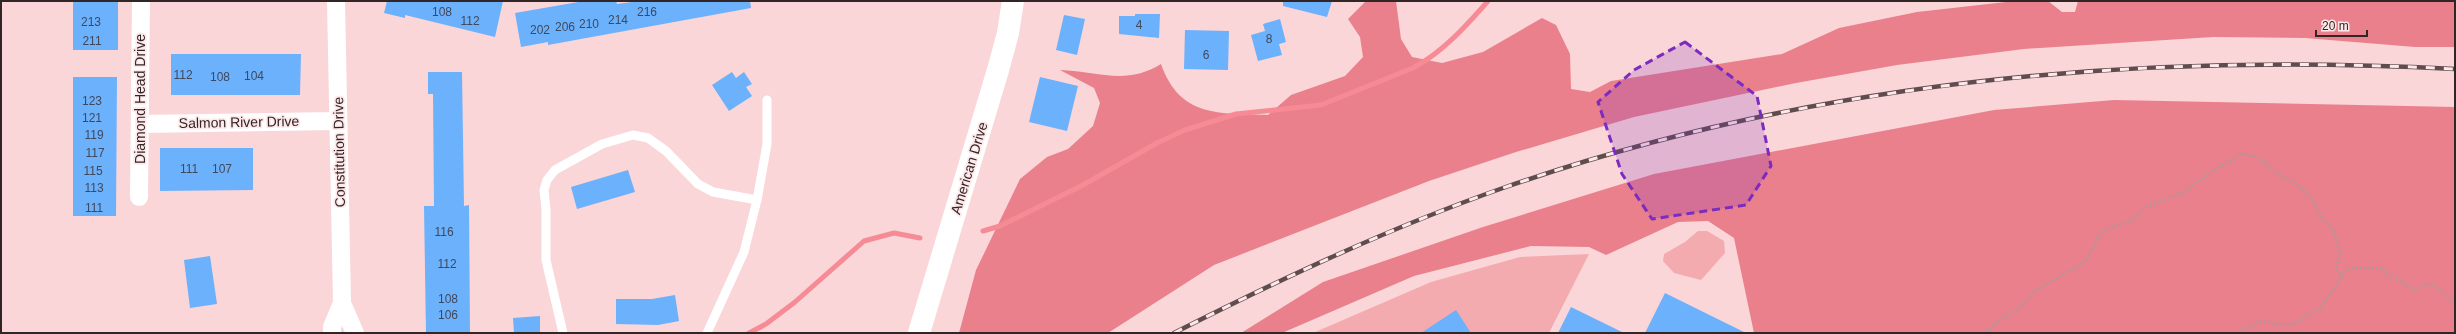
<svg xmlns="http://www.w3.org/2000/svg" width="2456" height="334" font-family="Helvetica,sans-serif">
  <rect width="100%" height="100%" fill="#fad6d8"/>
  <g fill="#f4abb0">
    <polygon points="1698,231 1707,231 1724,241 1725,253 1701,280 1674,273 1663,261 1664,254 1685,242"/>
    <polygon points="1589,254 1549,333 1313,333 1431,282 1520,257"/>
  </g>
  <g fill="#ea808b">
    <path d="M1366,1H1396L1401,39L1412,57L1442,63L1483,52L1542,18L1556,25L1570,54L1571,89L1590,92L1611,81L1782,54L1839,28L1917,12L2006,2L2048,1L2062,12H2075L2078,1H2455V47H2415L2305,38L2213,37L2024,49L1897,65L1796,83L1634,117L1516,152L1429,181L1214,265L1108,333H959L976,270L1020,179L1047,157L1068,149L1093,126L1100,103L1094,88L1060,70C1099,71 1125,86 1161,64C1180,118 1219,113 1268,115L1291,95L1345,76L1363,57L1360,37L1348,19Z"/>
    <polygon points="2114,100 2455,107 2455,333 1754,333 1734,238 1708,221 1678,222 1606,255 1589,247 1531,246 1414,276 1282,333 1241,333 1323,282 1483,227 1654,174 1994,110"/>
  </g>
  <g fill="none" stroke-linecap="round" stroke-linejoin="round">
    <g stroke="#f68b96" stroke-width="5">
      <path d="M983,231L1000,226L1083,185L1157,143L1185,130L1236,114L1321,105L1413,68C1443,52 1466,26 1488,1"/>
      <polyline points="749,333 766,324 795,302 864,241 894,233 920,238"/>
    </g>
  </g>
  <g fill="#6cb1fc">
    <rect x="73" y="1" width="45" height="49"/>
    <polygon points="387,1 503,1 495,37 405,15 405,18 384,13"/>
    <polygon points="584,1 616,1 617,4 639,1 750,1 751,8 548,45 548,42 521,47 515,13"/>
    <polygon points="1283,1 1332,1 1327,17 1283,6"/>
    <polygon points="1135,14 1160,14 1159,38 1119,34 1119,16 1135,16"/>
    <polygon points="1064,15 1085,19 1077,55 1056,50"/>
    <polygon points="1280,19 1286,42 1279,44 1282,55 1258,61 1251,35 1265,31 1263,24"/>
    <polygon points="1185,30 1229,31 1228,70 1184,69"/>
    <polygon points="171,54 301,54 300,95 171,95"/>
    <polygon points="428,72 462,72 464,206 469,205 470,333 426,333 424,206 434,206 433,94 428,94"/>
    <polygon points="732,72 736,78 744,72 752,84 746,87 752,96 729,111 712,85"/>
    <polygon points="73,77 117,77 116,216 73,216"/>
    <polygon points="1040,77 1078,86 1067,131 1029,122"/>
    <polygon points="160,148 253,148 253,190 160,191"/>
    <polygon points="628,170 635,192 577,209 571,187"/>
    <polygon points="210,256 217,304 190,308 184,260"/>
    <polygon points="1665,293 1746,333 1645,333"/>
    <polygon points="675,295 679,321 658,325 616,324 616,299 652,299"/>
    <polygon points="1571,307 1624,333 1558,333"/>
    <polygon points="1456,310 1471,333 1421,333"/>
    <polygon points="540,316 540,333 514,333 513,318"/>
  </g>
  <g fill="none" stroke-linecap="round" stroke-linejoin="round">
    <g stroke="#b29698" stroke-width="2.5" stroke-dasharray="2 2" stroke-linecap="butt">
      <polyline points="1988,328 1992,333"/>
      <polyline points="1982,333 2024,304 2033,292 2086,261 2101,232 2134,219 2146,207 2184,192 2214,170 2233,160 2241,153 2257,157 2282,177 2294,182 2311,197 2324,222 2334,231 2340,254 2336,268 2342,277 2348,268 2381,268 2386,273 2415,290 2429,284 2434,285 2455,304"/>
      <polyline points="2239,333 2241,330 2260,321 2281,325 2293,324 2303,319 2320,308 2342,277"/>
    </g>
    <g stroke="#fff" stroke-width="9">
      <polyline points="757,200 767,144 767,100"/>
      <polyline points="563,333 546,260 546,209 544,190 547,180 555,170 602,144 633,135 648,138 666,151 698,184 713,192 757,200 744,252 707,333"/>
    </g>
    <g stroke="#fff" stroke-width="18">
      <polyline points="141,124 338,121"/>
      <polyline points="139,197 141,1"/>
      <polyline points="342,303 355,333"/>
      <polyline points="332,333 332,327 342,303 336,1"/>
    </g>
    <polyline stroke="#fff" stroke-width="22" points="919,333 998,70 1008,33 1013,1"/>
    <g stroke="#5f4d4e" stroke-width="4.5">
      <path id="rail" d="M1174,333C1281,279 1389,228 1503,188C1807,82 2135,52 2455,69"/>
    </g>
    <use href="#rail" stroke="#fee8e9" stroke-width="3" stroke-dasharray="9" stroke-linecap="butt"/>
  </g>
  <path fill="#7b2cbf" fill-opacity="0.2" stroke="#7b2cbf" stroke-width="3" stroke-dasharray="8 5" stroke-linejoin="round" d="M1685,42L1757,96L1771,166L1746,205L1652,219L1622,174L1598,102L1634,70Z"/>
  <g text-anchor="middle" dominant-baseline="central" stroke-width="3.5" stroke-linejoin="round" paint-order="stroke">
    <g font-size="12" fill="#40485c">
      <text x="442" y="12">108</text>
      <text x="647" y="12">216</text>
      <text x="618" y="20">214</text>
      <text x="470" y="21">112</text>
      <text x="91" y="22">213</text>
      <text x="589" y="24">210</text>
      <text x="1139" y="25">4</text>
      <text x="565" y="27">206</text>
      <text x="540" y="30">202</text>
      <text x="1269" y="39">8</text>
      <text x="92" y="41">211</text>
      <text x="1206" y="55">6</text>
      <text x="183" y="75">112</text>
      <text x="254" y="76">104</text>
      <text x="220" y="77">108</text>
      <text x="92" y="101">123</text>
      <text x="92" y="118">121</text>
      <text x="94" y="135">119</text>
      <text x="95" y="153">117</text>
      <text x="189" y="169">111</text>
      <text x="222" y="169">107</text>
      <text x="93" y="171">115</text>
      <text x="94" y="188">113</text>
      <text x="94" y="208">111</text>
      <text x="444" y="232">116</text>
      <text x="447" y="264">112</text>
      <text x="448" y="299">108</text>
      <text x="448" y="315">106</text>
    </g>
    <g font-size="14" fill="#322526" stroke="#fee8e9">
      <text transform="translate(140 99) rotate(-90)">Diamond Head Drive</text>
      <text transform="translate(239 122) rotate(-1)">Salmon River Drive</text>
      <text transform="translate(339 152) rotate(-91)">Constitution Drive</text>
      <text transform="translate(969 168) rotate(-73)">American Drive</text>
    </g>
  </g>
  <rect width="2456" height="334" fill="none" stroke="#322526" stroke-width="4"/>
  <path d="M2316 30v6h51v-6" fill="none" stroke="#322526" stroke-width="2"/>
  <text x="2322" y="30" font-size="12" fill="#322526" stroke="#fee8e9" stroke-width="3" paint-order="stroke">20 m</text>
</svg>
